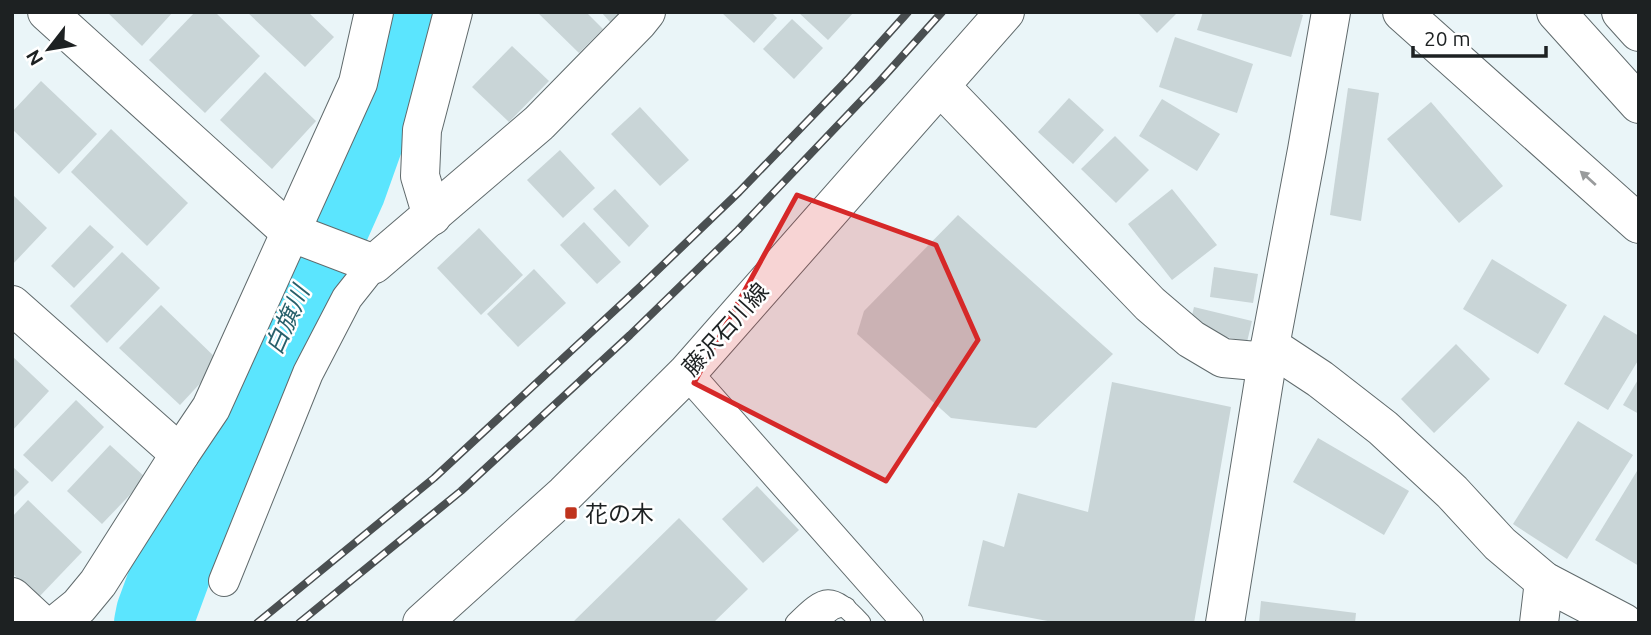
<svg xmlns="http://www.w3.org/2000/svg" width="1651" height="635" font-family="Ubuntu,'Noto Sans JP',sans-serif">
  <rect width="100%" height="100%" fill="#eaf5f8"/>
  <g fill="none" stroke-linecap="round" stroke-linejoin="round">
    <polyline stroke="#5be5fe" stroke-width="80" points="154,623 156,613 188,526 246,414 346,189 409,12"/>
  </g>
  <g fill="#c9d5d7">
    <polygon points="107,12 173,12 142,46"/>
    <polygon points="195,12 215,12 260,56 205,113 149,60"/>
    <polygon points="247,12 308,12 334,37 305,67"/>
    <polygon points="537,12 586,12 603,29 579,53"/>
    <polygon points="601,12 621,12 611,23"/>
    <polygon points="721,12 771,12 777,18 754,43"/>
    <polygon points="798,12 854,12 828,40"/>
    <polygon points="1137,12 1178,12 1157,33"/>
    <polygon points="1203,12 1293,12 1303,15 1291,57 1197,30"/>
    <polygon points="792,19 823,48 794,79 763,49"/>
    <polygon points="1175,37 1253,64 1237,113 1159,87"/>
    <polygon points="512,46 549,81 509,122 472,87"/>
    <polygon points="265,72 316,121 272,169 220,120"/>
    <polygon points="41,81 97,134 59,174 12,129 12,112"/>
    <polygon points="1348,88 1379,93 1361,221 1330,215"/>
    <polygon points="1069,98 1104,130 1073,164 1038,132"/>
    <polygon points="1162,99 1220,134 1197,171 1139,136"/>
    <polygon points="1431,102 1503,186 1459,223 1387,139"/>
    <polygon points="640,107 689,160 660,186 611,134"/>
    <polygon points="111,129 188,203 147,246 71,172"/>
    <polygon points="1115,136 1149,170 1116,203 1081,169"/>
    <polygon points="560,150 595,188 563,218 527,180"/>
    <polygon points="615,189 649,226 629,247 593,209"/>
    <polygon points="1172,189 1217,245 1172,280 1128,224"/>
    <polygon points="12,194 47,228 12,265"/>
    <polygon points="958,215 1113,354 1036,428 951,418 857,334 864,311"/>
    <polygon points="584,222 621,262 597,284 560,245"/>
    <polygon points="90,225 114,247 74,288 51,266"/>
    <polygon points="479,228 523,275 481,315 437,268"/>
    <polygon points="122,252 160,288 107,343 70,306"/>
    <polygon points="1492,259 1567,305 1538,354 1463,309"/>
    <polygon points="1214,267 1258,274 1253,303 1210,297"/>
    <polygon points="534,269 566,303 518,347 487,314"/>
    <polygon points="161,305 220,362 180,405 119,348"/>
    <polygon points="1194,307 1252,321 1247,342 1189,328"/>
    <polygon points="1604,315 1639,336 1639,359 1608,410 1564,384"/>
    <polygon points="1456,344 1490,379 1434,433 1401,399"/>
    <polygon points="12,356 49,391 12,431"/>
    <polygon points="1639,378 1639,414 1623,405"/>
    <polygon points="1112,382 1231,407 1194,623 1058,623 968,606 983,540 1004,547 1018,493 1088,512"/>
    <polygon points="76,400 104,427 52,482 23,455"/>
    <polygon points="1578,421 1633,455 1567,559 1513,524"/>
    <polygon points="1318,438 1409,491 1384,535 1293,482"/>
    <polygon points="110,445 146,478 102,524 67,491"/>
    <polygon points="12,466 29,482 12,499"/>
    <polygon points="1637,471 1639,472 1639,566 1595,540"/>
    <polygon points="757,486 799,530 763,563 722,519"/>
    <polygon points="28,500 82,552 38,598 12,573 12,517"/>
    <polygon points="679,518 748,589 713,623 572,623"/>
    <polygon points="1261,601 1356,613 1355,623 1259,623"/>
  </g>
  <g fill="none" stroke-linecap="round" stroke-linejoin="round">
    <g stroke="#606a6c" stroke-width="21">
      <g id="service">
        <path d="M795,623C825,593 831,591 861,623"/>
        <path d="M819,623C829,613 832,607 846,607"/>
      </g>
    </g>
    <g stroke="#606a6c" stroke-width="32">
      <g id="pedestrian">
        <polyline points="687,373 908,623"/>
        <polyline points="224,581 308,373 347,298 374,264"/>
      </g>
    </g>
    <g stroke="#606a6c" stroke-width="40">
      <g id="minor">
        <polyline points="47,12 290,232 374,264 539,123 638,22 646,12"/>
        <polyline points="941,87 1150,304 1191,339 1223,358 1267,362"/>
        <polyline points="432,216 420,176 422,130 453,12"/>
        <polyline points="12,305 180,454"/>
        <polyline points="1270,346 1320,379 1383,428 1452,492 1500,544 1544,581 1624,623"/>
        <polyline points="12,597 40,623"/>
        <polyline points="58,623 79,606 98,583 180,454 211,408 358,83 374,12"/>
        <polyline points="1225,623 1267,362 1307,150 1331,12"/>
        <polyline points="1539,623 1544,581"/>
      </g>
    </g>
    <g stroke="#606a6c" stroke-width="40">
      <polyline id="tertiary" points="422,623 565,494 687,373 1005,12"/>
    </g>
    <g stroke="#606a6c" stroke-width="40">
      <g id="trunk">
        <polyline points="1402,12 1639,224"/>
        <polyline points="1556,12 1639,104"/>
        <polyline points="1621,12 1639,32"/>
      </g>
    </g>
    <use href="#service" stroke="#fff" stroke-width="19"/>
    <use href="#pedestrian" stroke="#fff" stroke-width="30"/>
    <use href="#minor" stroke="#fff" stroke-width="38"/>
    <use href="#tertiary" stroke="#fff" stroke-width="38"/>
    <use href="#trunk" stroke="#fff" stroke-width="38"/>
    <g stroke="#4a4f51" stroke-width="8">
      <g id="rail">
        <polyline points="257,623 434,478 641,286 739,192 849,78 908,12"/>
        <polyline points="299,623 461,491 630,335 738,230 880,81 942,12"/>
      </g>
    </g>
    <use href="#rail" stroke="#fff" stroke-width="5" stroke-dasharray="16" stroke-linecap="butt"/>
  </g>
  <defs><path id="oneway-solid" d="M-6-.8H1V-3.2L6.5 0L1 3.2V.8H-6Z" transform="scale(1.75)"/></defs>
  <use fill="#999b9c" href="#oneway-solid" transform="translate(1588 178) rotate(-138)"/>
  <path fill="#d62828" fill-opacity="0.2" stroke="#d62828" stroke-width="5" stroke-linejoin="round" d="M797,195L936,245L978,340L886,481L694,383Z"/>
  <rect fill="#bf331d" stroke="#fff" stroke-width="2.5" x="564" y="506" width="14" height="14" rx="3.5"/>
  <g text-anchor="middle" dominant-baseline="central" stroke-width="5" stroke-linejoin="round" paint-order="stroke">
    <g font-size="23" fill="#1d2122" stroke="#fff">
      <text transform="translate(725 329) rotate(-48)">藤沢石川線</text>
    </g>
    <g font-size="23" fill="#1d2122" stroke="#fff" text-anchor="start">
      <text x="585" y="513">花の木</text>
    </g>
    <g font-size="24" font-style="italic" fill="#27606b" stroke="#fff">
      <text transform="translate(287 320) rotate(-66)">白旗川</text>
    </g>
  </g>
  <rect width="1651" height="635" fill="none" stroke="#1d2122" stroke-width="28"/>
  <g transform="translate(49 49) rotate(239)" stroke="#ffffff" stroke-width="5" paint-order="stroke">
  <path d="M0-5L12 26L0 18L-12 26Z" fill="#1d2122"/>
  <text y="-10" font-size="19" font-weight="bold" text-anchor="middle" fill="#1d2122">N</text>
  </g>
  <path d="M1413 46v10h133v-10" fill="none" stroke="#1d2122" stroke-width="3.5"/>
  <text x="1424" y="46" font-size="21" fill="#1d2122" stroke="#ffffff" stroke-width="5" paint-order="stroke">20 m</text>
</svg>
